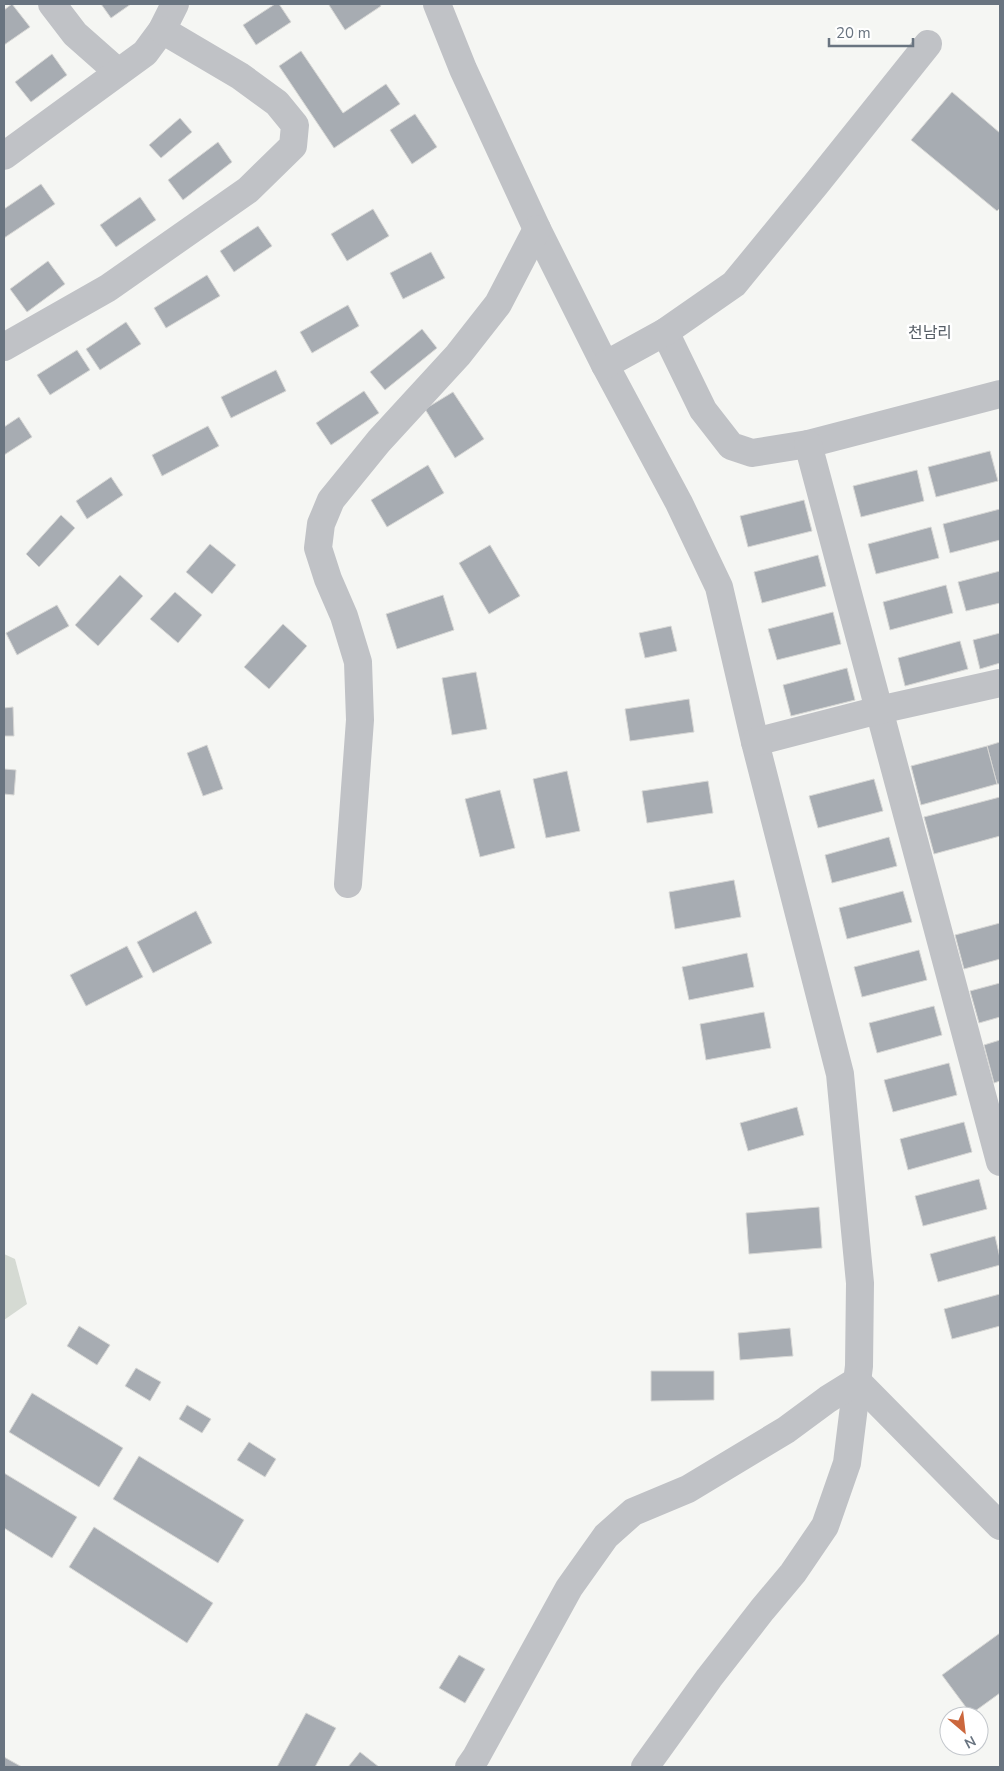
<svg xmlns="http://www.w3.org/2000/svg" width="1004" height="1771" font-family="'Nunito Sans','Noto Sans KR',sans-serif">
  <rect width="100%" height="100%" fill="#f5f6f3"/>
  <polygon fill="#d5dad3" points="4,1254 15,1259 27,1304 4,1320"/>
  <g fill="#a7acb2" stroke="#d7d7d5">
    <polygon points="12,4 30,27 4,45 4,10"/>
    <polygon points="101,4 131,4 111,18"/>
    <polygon points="275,4 279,4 291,22 256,45 243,25"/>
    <polygon points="331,4 380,4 381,6 345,30 329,5"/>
    <polygon points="301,51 343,113 386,84 400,104 334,148 279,66"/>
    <polygon points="52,54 67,75 31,102 15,82"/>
    <polygon points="952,92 1000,133 1000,208 997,211 911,140"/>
    <polygon points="415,114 437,147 412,164 390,130"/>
    <polygon points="180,118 192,132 161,158 149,145"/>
    <polygon points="218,142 232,162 183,200 168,180"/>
    <polygon points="41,184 55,204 4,238 4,209"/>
    <polygon points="140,197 156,220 116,247 100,225"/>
    <polygon points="373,209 389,236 347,261 331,234"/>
    <polygon points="258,226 272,246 234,272 220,251"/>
    <polygon points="431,252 445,278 403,299 390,273"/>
    <polygon points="48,261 65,284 27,312 10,289"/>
    <polygon points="207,275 220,296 166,328 154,308"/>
    <polygon points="348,305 359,326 312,353 300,332"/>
    <polygon points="126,322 141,344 100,370 86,349"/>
    <polygon points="422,329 437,348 385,390 370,372"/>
    <polygon points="77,350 90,370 50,395 37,375"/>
    <polygon points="276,370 286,391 231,418 221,397"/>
    <polygon points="364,391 379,413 331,445 316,423"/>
    <polygon points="453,392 484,439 455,458 425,409"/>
    <polygon points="19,417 32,437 4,455 4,427"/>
    <polygon points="208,426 219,446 162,476 152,455"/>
    <polygon points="990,451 998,481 936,497 928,467"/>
    <polygon points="428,465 444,493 387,527 371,500"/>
    <polygon points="917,470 924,501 861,517 853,486"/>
    <polygon points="111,477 123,495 87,519 76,501"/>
    <polygon points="804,500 812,531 748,547 740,516"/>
    <polygon points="1000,509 1000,540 950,553 943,524"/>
    <polygon points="61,515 75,528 39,567 26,554"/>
    <polygon points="931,527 939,558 876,574 868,544"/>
    <polygon points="210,544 236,565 212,594 186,572"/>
    <polygon points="490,545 520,596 489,614 459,563"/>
    <polygon points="818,555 826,586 762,603 754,572"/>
    <polygon points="1000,571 1000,603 966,611 958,582"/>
    <polygon points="120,575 143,596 98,646 75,625"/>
    <polygon points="946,585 953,613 890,630 883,602"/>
    <polygon points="175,592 202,615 178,643 150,619"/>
    <polygon points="443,595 454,630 397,649 386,614"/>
    <polygon points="57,605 69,626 17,655 6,633"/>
    <polygon points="833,612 841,644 777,660 768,629"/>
    <polygon points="283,624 307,646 269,689 244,667"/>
    <polygon points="671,626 677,651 645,658 639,633"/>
    <polygon points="1000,633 1000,663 980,669 973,640"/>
    <polygon points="960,641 968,669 905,686 898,658"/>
    <polygon points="847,668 855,700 791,716 783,685"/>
    <polygon points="476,672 487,729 452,735 442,678"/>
    <polygon points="689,699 694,732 630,741 625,709"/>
    <polygon points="13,707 14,736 4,736 4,708"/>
    <polygon points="1000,742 1000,784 997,784 987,746"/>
    <polygon points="207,745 223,789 203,796 187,753"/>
    <polygon points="987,746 997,784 921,805 911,766"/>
    <polygon points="4,769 16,770 14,795 4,794"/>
    <polygon points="567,771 580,831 546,838 533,779"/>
    <polygon points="874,779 883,811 818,828 809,796"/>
    <polygon points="708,781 713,813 647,823 642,791"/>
    <polygon points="500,790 515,848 480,857 465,799"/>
    <polygon points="1000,797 1000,836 934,854 924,817"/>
    <polygon points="889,837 897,866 832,883 825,855"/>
    <polygon points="734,880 741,917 675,929 669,892"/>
    <polygon points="903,891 912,922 847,939 839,908"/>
    <polygon points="196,911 212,943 153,973 137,942"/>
    <polygon points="1000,923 1000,959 964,969 955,935"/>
    <polygon points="127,946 143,977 86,1006 70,975"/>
    <polygon points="919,950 927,980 862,997 854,967"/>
    <polygon points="747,953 754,987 689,1000 682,967"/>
    <polygon points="1000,983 1000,1017 979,1023 970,991"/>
    <polygon points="934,1006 942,1035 877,1053 869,1023"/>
    <polygon points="764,1012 771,1048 706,1060 700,1024"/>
    <polygon points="1000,1040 1000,1081 994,1083 984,1045"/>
    <polygon points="949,1063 957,1095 893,1112 884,1080"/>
    <polygon points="797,1107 804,1135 748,1151 740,1123"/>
    <polygon points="964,1122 972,1152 908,1170 900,1139"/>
    <polygon points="979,1179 987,1209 923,1226 915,1196"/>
    <polygon points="819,1207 822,1248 749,1254 746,1213"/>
    <polygon points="995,1236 1000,1258 1000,1265 938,1282 930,1254"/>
    <polygon points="1000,1294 1000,1326 952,1339 944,1309"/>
    <polygon points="79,1326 110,1345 97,1365 67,1346"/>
    <polygon points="790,1328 793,1356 740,1360 738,1333"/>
    <polygon points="136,1368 161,1382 150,1401 125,1386"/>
    <polygon points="651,1371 714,1371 714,1400 651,1401"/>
    <polygon points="32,1393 123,1448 99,1487 9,1432"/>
    <polygon points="187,1405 211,1419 202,1433 179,1419"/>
    <polygon points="249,1442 276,1459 265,1477 237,1460"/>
    <polygon points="139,1456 244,1520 218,1563 113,1499"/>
    <polygon points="4,1473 77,1517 52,1558 4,1528"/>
    <polygon points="94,1527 213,1603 187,1643 69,1567"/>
    <polygon points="1000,1633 1000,1693 971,1714 942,1675"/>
    <polygon points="459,1655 485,1669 465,1703 439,1688"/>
    <polygon points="306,1713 336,1728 315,1767 277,1767"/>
    <polygon points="360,1752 379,1767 348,1767"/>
    <polygon points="4,1757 22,1767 4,1767"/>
  </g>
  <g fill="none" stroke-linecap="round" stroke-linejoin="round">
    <g stroke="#c0c2c6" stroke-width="28">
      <polyline points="52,4 75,34 118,72"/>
      <polyline points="437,4 463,69 537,229 605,365 679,503 719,587 755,742 840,1074 860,1283 859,1366 847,1463 825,1526 793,1573 762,1610 709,1678 645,1767"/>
      <polyline points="4,156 145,53 162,30 175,4"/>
      <polyline points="665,332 703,410 731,446 752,453 808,444 1000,394"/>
      <polyline points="4,347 108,288 248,190 293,146 295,125 277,103 240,76 162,30"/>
      <polyline points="605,365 665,332 734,284 816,184 928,44"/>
      <polyline points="808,444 1000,1162"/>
      <polyline points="755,742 879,710 1000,683"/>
      <polyline points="348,884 360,720 358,662 344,616 328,579 318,548 321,524 331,500 379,441 458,355 498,304 537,229"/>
      <polyline points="469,1767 476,1757 569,1588 606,1536 633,1512 688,1489 786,1430 828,1399 857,1381 1000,1526"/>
    </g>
  </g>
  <g text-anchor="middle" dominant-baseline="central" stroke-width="5" stroke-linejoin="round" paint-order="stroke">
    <g font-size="16" fill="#565e66" stroke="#fff">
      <text x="930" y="333">천남리</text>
    </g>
  </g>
  <rect width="1004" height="1771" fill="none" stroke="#697480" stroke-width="10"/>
  <g transform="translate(964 1731) rotate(152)"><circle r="24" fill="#ffffff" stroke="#c3c7cc"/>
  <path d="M0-4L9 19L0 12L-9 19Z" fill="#cb673d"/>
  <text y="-8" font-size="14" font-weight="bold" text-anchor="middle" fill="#697480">N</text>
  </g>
  <path d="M829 38v8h84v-8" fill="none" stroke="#697480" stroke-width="2.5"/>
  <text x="836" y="38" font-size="15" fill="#697480" stroke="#ffffff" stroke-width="4" paint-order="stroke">20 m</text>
</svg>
